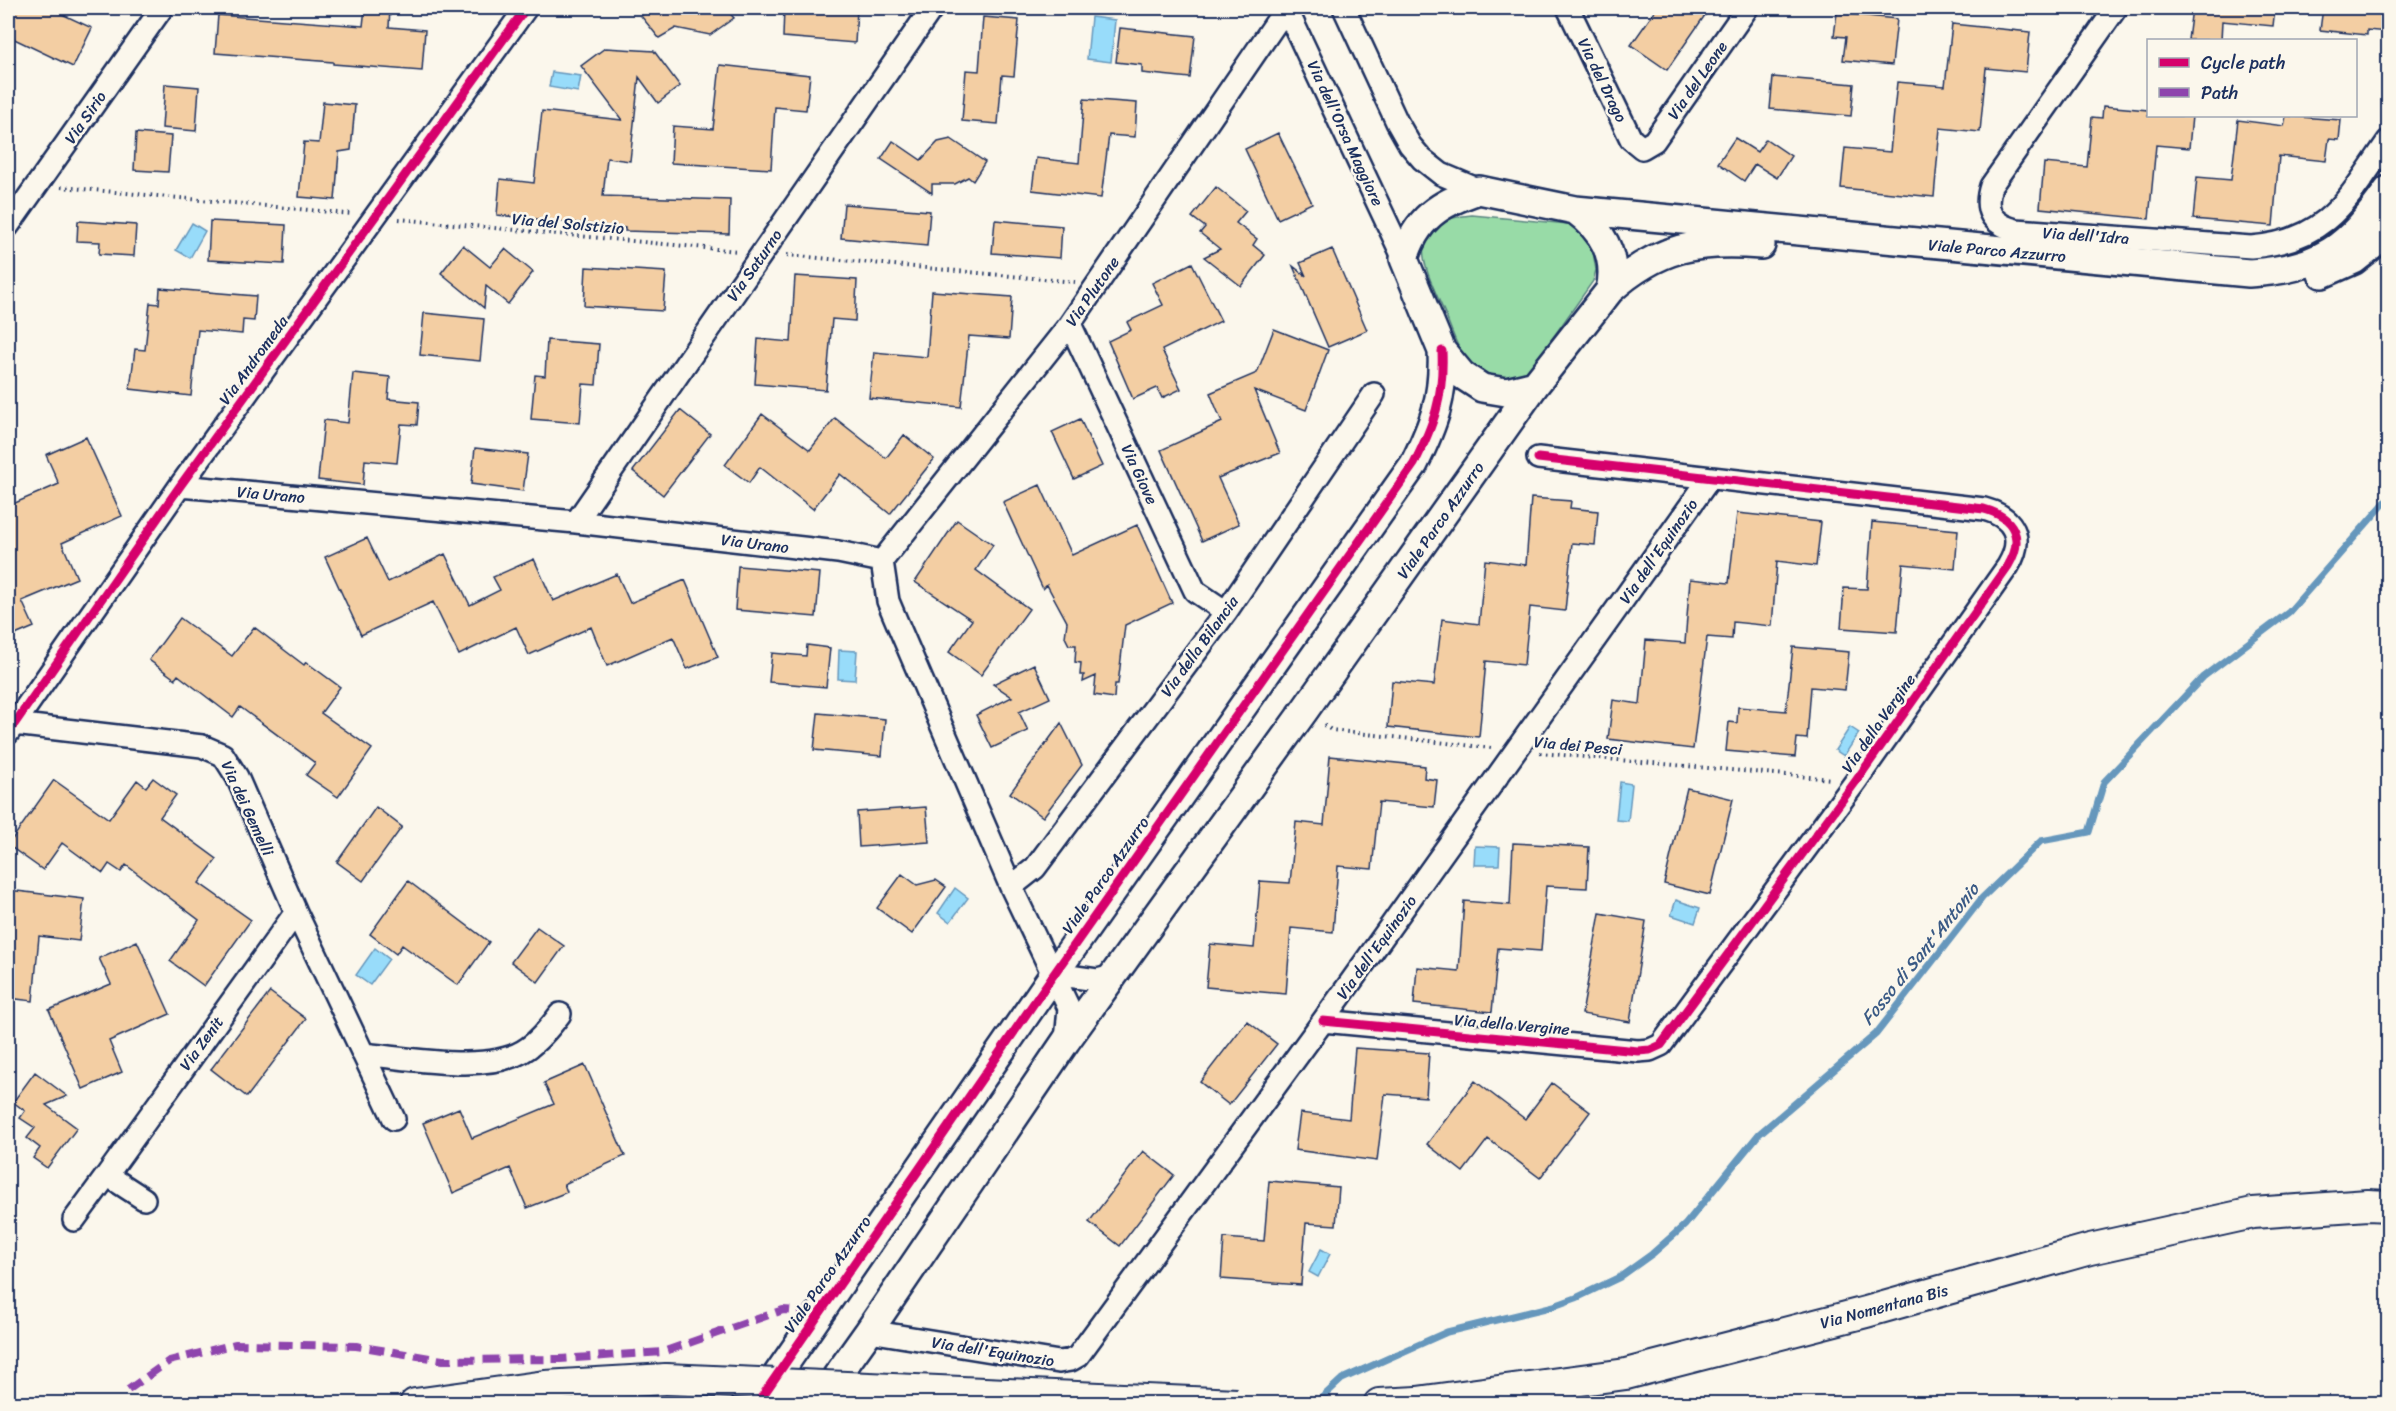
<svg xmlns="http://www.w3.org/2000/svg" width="2396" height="1411" font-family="Sriracha,sans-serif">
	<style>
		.green { fill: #98dba7; stroke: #5a8582; stroke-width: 1.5 }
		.water { fill: #98dcfa; stroke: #6697bc; stroke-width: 1.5 }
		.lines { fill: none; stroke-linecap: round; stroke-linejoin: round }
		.stream { stroke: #6697bc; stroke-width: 7 }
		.building { fill: #f3cea3; stroke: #1b2f5e; stroke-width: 1.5 }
		.minor-casing { stroke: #1b2f5e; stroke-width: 26 }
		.tertiary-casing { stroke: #1b2f5e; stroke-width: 32 }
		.secondary-casing { stroke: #1b2f5e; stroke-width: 34 }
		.path { stroke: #1b2f5e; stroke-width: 4; stroke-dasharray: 1.5 4.5; stroke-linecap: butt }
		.minor { stroke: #fbf7ec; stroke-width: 21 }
		.tertiary { stroke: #fbf7ec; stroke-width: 27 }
		.secondary { stroke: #fbf7ec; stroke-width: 30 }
		.secondary-bridge-casing { stroke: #1b2f5e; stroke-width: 34; stroke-linecap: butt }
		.secondary-bridge { stroke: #fbf7ec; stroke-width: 30 }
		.quiet { stroke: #8e44ad; stroke-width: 8; stroke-dasharray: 15 8; stroke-linecap: butt }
		.cycleway-casing { stroke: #fbf7ec; stroke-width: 13 }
		.cycleway { stroke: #d6006c; stroke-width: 9 }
		.labels { text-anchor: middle; stroke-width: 5; stroke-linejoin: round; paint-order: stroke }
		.street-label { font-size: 16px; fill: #1b2f5e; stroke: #fbf7ec }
		.water-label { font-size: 18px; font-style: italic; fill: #3a5a85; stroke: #fbf7ec }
	</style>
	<rect width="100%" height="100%" fill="#fbf7ec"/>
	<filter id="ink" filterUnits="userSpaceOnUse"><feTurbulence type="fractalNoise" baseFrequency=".0167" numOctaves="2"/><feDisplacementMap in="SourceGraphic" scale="12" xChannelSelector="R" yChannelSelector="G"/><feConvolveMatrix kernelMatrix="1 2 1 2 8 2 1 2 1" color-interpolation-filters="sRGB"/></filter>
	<g filter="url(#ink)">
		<path class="green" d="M1472 215 1569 224 1580 232 1593 252 1596 270 1593 281 1532 367C1520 378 1510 380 1495 377 1491 377 1484 377 1481 375 1463 366 1453 334 1446 316 1427 272 1396 221 1472 215Z"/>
		<path class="water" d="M1091 17 1115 20 1111 62 1087 59Z
			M552 72 581 76 578 92 549 87Z
			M192 223 205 231 190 258 176 250Z
			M839 650 857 651 855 680 838 679Z
			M1850 727 1859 733 1844 756 1835 750Z
			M1620 782 1632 784 1628 821 1616 820Z
			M1475 846 1500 847 1499 865H1474Z
			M955 888 968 898 950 922 938 913Z
			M1676 900 1700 908 1695 923 1671 915Z
			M375 948 389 959 370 985 356 975Z
			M1321 1249 1330 1254 1318 1277 1309 1272Z"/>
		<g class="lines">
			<path class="stream" d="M1315 1404 1342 1379 1447 1332 1554 1306 1576 1298 1620 1277 1652 1254 1685 1225 1759 1134 1876 1034 1982 898 2041 841 2089 832 2104 782 2203 677 2289 612 2388 499"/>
		</g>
		<path class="building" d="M14 8H49L92 28 73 67 8 36V22Z
			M365 8H390L389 27 425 30 422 71 333 64V62L215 53 218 15 363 26Z
			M652 8H725L734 18 710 35 676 28 659 38 641 16Z
			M784 8 857 9 855 43 783 37Z
			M1657 8H1710L1667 70 1631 45Z
			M2192 8H2275L2273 26 2222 21 2221 40H2188Z
			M2323 8H2388V32L2367 30V35L2320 30Z
			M1837 13 1897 19 1892 65 1843 60 1846 37 1834 36Z
			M983 17 1019 20 1014 76 1002 75 998 124 962 121 966 70 979 71Z
			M1952 24 2030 32 2026 72 1986 68 1980 132 1940 128 1934 197 1841 188 1845 148 1890 152 1897 82 1945 86Z
			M1120 28 1195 36 1190 78 1142 73V65L1116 62Z
			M605 48 654 51 680 86 658 103 639 77 630 161 607 158 603 196 730 200 729 234 625 231V228L497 215 500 179 534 183 542 111 622 120 581 66Z
			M720 65 810 75 806 110 775 107 771 169 671 163 673 126 713 129Z
			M1773 77 1854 84 1851 116 1770 109Z
			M165 84 199 87 196 131 162 128Z
			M1084 99 1137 103 1135 137 1109 135 1101 198 1032 190 1036 158 1079 163Z
			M323 102 355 105 351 150 339 152 335 200 299 197 304 142 319 143Z
			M2103 106 2148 110V116H2192L2189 148 2156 145 2149 219 2040 208 2044 163 2087 167 2092 117 2102 118Z
			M2286 116 2341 120 2339 140 2329 139 2326 161 2279 156 2273 226 2193 219 2197 177 2231 180 2238 120 2284 126Z
			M136 133 171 136 168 172 134 170Z
			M1278 133 1312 203 1278 219 1245 149Z
			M1735 138 1757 152 1766 139 1791 156 1777 178 1755 164 1744 181 1718 163Z
			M951 139 985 162 973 181 968 177 955 184H932V193L881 159 893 141 921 160 938 142Z
			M1216 187 1246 211 1236 223 1257 239 1253 245 1265 255 1241 286 1204 257 1220 249 1200 233 1205 227 1192 217Z
			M844 204 930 211 927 246 841 238Z
			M995 220 1062 226 1060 258 992 253Z
			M78 221 136 225 134 256 99 254 100 242 77 241Z
			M210 221 286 225 284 264 208 260Z
			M463 245 490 267 505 249 533 272 508 304 486 286 484 308 441 273Z
			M1332 249 1367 330 1328 347 1293 266 1306 276 1300 263Z
			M1192 263 1221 321 1162 350 1181 389 1162 398 1157 388 1133 399 1108 341 1131 330 1127 322 1163 305 1152 283Z
			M586 267 666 272 663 311 584 306Z
			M795 276 857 280 855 321 832 319 826 390 755 384 758 339 791 342Z
			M160 288 256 296 254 321 243 320 242 334 198 330 191 396 130 389 135 349 145 350 150 303 159 304Z
			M932 291 1012 297 1009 339 969 336 961 407 869 398 874 352 927 357Z
			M424 313 484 319 480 361 420 355Z
			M1274 329 1328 350 1306 410 1254 390 1280 453 1218 478 1239 524 1202 541 1161 450 1222 422 1210 393 1257 373Z
			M547 340 599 344 596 385 583 384 580 423 531 419 535 375 545 376Z
			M353 373 390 377 388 399 419 402 417 425 401 424 397 463 365 460 363 485 318 480 324 420 348 423Z
			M680 410 710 434 663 495 633 471Z
			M762 414 810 450 835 418 886 458 904 435 934 459 890 514 840 474 813 509 760 467 749 483 725 465Z
			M1080 419 1102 466 1074 479 1052 432Z
			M86 437 122 516 62 543 77 578 22 601 34 627 8 638V506L59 484 46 455Z
			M475 448 528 454 523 491 471 484Z
			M1040 485 1072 555 1137 525 1172 603 1125 625 1118 684H1115L1114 698 1094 695 1096 676 1083 682 1084 675H1080L1081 663 1075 662 1076 645H1069L1065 637 1067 622 1047 585 1043 589 1003 502Z
			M1531 498 1571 501 1570 508 1598 511 1595 545 1572 543 1565 611 1530 607 1524 665 1486 661 1479 737 1388 727 1392 681 1434 685 1442 619 1479 624 1485 560 1526 565Z
			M1737 513 1821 522 1816 566 1777 561 1772 626 1733 622 1732 639 1707 637 1693 749 1608 739 1613 700 1640 704 1646 640 1685 643 1690 579 1729 583Z
			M957 520 993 545 976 570 1029 609 981 675 949 652 972 620 915 582Z
			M1872 522 1958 530 1955 569 1903 564 1897 632 1841 628 1844 588 1867 589Z
			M367 538 388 582 445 554 470 605 500 590 493 577 534 559 553 601 617 574 630 603 685 580 718 657 687 669 673 637 607 666 591 627 529 655 516 627 459 655 433 602 361 635 325 557Z
			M738 566 820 573 816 617 735 610Z
			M180 618 232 656 254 627 304 665 306 662 340 687 321 713 372 749 338 797 306 775 315 763 240 707 233 717 178 675 175 679 149 660Z
			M807 645 830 648 826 687 769 682 772 653 806 656Z
			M1793 647 1849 652 1845 690 1811 687 1807 739 1797 738 1795 757 1726 751 1729 722 1737 723 1738 707 1786 711Z
			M1034 664 1050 698 1019 712 1028 731 992 748 976 715 1012 697 993 684Z
			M818 713 885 719 882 756 814 750Z
			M1061 723 1082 765 1043 817 1010 793Z
			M1330 756 1425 766 1424 778 1437 780 1434 807 1379 802 1372 869 1338 866 1333 932 1291 928 1286 994 1206 987 1210 944 1254 948 1260 881 1290 883 1296 822 1324 825Z
			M153 778 176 795 160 817 217 859 199 883 251 920 204 986 170 961 199 920 126 865 121 872 109 864 103 873 62 843 43 870 8 845 54 780 109 819 137 780 146 787Z
			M1687 788 1733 799 1710 895 1664 884Z
			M376 807 402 827 363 881 337 862Z
			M926 807 929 842 859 847 857 812Z
			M1513 843 1589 847 1587 888 1546 886 1541 951 1498 948 1492 1012 1414 1004 1417 967 1459 971 1464 901 1510 905Z
			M902 874 917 885 936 880 946 887 912 934 877 908Z
			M408 881 489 942 458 985 402 945 396 954 370 934Z
			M8 890 84 899 79 941 39 936 33 1001 8 998Z
			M1600 913 1646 921 1630 1022 1582 1014Z
			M537 927 564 946 538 982 511 962Z
			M137 941 170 1014 109 1041 122 1072 83 1089 49 1010 111 984 99 958Z
			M270 992 306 1019 247 1097 211 1069Z
			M1247 1021 1277 1044 1229 1105 1200 1082Z
			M1355 1048 1429 1053 1426 1097 1385 1094 1377 1161 1295 1150 1300 1113 1349 1119Z
			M585 1065 625 1156 564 1184 567 1192 527 1208 510 1168 453 1193 423 1123 459 1108 472 1138 554 1104 544 1083Z
			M35 1072 67 1096 46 1105 77 1128 47 1168 33 1158 40 1148 27 1138 35 1128 20 1118 25 1111 13 1102Z
			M1475 1081 1525 1119 1552 1083 1590 1112 1540 1178 1488 1139 1463 1172 1427 1144Z
			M1143 1151 1174 1175 1120 1246 1089 1222Z
			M1269 1181 1339 1187 1336 1225 1306 1223 1301 1285 1221 1279 1224 1238 1264 1241Z"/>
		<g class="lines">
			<g class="minor-casing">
				<path id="minor" d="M1286 8 1404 259
					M1344 8 1397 122 1410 145 1422 159 1441 174 1479 190
					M1568 8 1631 139 1642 148 1654 141 1747 8
					M2116 8 1991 186C1983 211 1992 224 2016 230L2251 247C2329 241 2348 198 2388 141
					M8 226 162 8
					M1070 324 1195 591 1226 612
					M180 486 576 522 838 552 882 561
					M576 522 932 8
					M882 561 1070 324 1286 8
					M882 561 888 601 896 620 1011 887 1069 1008 1066 1041
					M14 724 202 746 223 755 237 777 296 912 394 1119
					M8 733 180 486 526 8
					M1011 887 1035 868 1226 612 1374 394
					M1054 974 1097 980 1113 976
					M1323 1021 1638 1051 1650 1050 1661 1045 1856 781 2008 566C2025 538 2014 517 1984 509L1538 458
					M363 1054C408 1058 492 1075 528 1048 541 1039 551 1026 560 1014
					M144 1199 107 1175 296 912
					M74 1220 107 1175
					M869 1331 1059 1362 1071 1360 1078 1356 1323 1021 1710 478"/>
			</g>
			<g class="tertiary-casing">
				<path id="tertiary" d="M1479 190 1575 210C1602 230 1618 255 1610 290L1535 385 1506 392 1482 388 1462 375 1442 351 1404 259C1416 218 1440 203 1479 190Z
					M1575 210 2249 273C2322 269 2348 247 2388 190
					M2322 274 2354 260 2388 233
					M1610 290C1659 246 1698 240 1761 245
					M757 1404 1054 974 1414 464C1434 424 1444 397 1442 351
					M817 1404 869 1331 1066 1041 1304 711 1535 385"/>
			</g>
			<g class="secondary-casing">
				<path id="secondary" d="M415 1404 545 1386 666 1379
					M1379 1404 1417 1402 1626 1374 1866 1312 2090 1249 2253 1213 2368 1205 2388 1206"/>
			</g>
			<path class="path" d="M61 187 352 214
				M399 219 738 251
				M787 255 1075 282
				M1324 725 1331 730 1491 748
				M1540 753 1832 779"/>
			<use href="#minor" class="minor"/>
			<use href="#tertiary" class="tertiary"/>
			<use href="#secondary" class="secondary"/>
			<g class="secondary-bridge-casing">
				<path id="secondary-bridge" d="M666 1379 1237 1404"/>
			</g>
			<use href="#secondary-bridge" class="secondary-bridge"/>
			<path class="quiet" d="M128 1390 169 1361 235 1344 356 1346 443 1360 560 1359 663 1352 783 1310 818 1313"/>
			<g class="cycleway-casing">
				<path id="cycleway" d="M8 733 180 486 526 8
					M1323 1021 1638 1051 1650 1050 1661 1045 1856 781 2008 566C2025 538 2014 517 1984 509L1538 458
					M757 1404 1054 974 1414 464C1434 424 1444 397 1442 351"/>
			</g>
			<use href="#cycleway" class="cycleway"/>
		</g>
	</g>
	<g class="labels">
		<g class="street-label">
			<text transform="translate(1603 80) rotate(64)" y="6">Via del Drago</text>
			<text transform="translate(1697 80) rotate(-55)" y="6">Via del Leone</text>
			<text transform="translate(85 117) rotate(-55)" y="6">Via Sirio</text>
			<text transform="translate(1346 133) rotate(65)" y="6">Via dell'Orsa Maggiore</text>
			<text transform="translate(568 223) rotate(5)" y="6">Via del Solstizio</text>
			<text transform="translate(2086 235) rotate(4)" y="6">Via dell'Idra</text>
			<text transform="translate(1997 250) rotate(5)" y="6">Viale Parco Azzurro</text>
			<text transform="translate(754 265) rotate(-55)" y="6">Via Saturno</text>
			<text transform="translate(1092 291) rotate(-55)" y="6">Via Plutone</text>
			<text transform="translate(253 360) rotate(-54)" y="6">Via Andromeda</text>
			<text transform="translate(1140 474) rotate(65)" y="6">Via Giove</text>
			<text transform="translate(271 494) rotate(5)" y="6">Via Urano</text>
			<text transform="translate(1440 520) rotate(-55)" y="6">Viale Parco Azzurro</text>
			<text transform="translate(755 543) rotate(7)" y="6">Via Urano</text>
			<text transform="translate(1658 551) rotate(-55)" y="6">Via dell'Equinozio</text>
			<text transform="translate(1199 646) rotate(-54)" y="6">Via della Bilancia</text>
			<text transform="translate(1878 723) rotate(-55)" y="6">Via della Vergine</text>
			<text transform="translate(1578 745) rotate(5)" y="6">Via dei Pesci</text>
			<text transform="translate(248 808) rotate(65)" y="6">Via dei Gemelli</text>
			<text transform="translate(1105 875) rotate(-55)" y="6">Viale Parco Azzurro</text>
			<text transform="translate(1376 947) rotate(-54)" y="6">Via dell'Equinozio</text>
			<text transform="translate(1512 1024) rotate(5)" y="6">Via della Vergine</text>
			<text transform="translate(201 1043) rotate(-54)" y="6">Via Zenit</text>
			<text transform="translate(827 1274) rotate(-55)" y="6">Viale Parco Azzurro</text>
			<text transform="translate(1884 1306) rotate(-15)" y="6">Via Nomentana Bis</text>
			<text transform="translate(993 1351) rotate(9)" y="6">Via dell'Equinozio</text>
		</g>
		<g class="water-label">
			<text transform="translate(1920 954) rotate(-51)" y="6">Fosso di Sant'Antonio</text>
		</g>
	</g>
	<rect width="2396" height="1411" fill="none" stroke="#fbf7ec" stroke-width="30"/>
	<rect x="15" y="15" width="2366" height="1381" fill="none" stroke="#1b2f5e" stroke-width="2" filter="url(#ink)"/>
	<rect x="2147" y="39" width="210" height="78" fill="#fbf7ec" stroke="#a1a7b3" stroke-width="1.5"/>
	<rect x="2159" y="58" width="30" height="9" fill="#d6006c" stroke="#a1a7b3" stroke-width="1.5"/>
	<text x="2201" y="69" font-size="18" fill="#1b2f5e">Cycle path</text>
	<rect x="2159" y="88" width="30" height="9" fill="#8e44ad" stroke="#a1a7b3" stroke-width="1.5"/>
	<text x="2201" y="99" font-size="18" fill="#1b2f5e">Path</text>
</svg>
